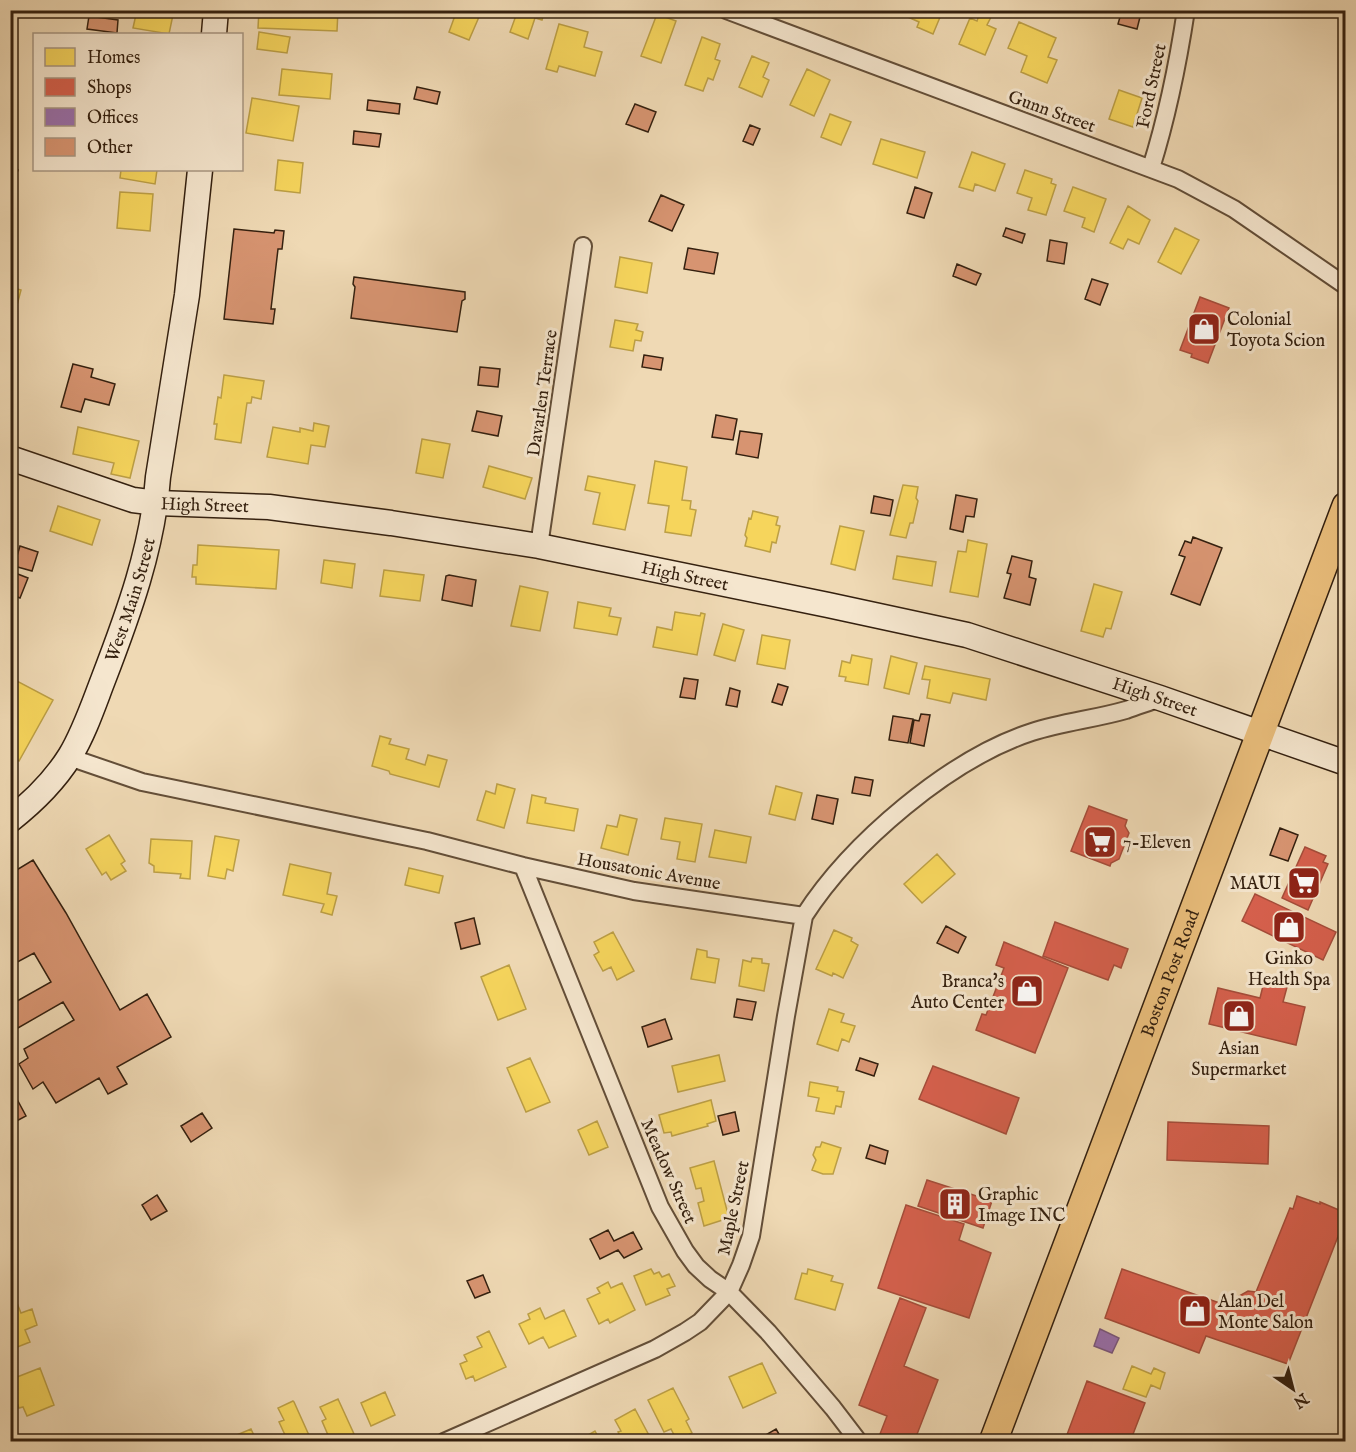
<svg xmlns="http://www.w3.org/2000/svg" width="1356" height="1452" font-family="'IM FELL English',serif">
	<style>
		.homes { fill: #f6d55c; stroke: #bc9f45; stroke-width: 1.5 }
		.shops { fill: #d6604d; stroke: #a54d3a; stroke-width: 1.5 }
		.offices { fill: #9970ab; stroke: #7b587c; stroke-width: 1.5 }
		.building { fill: #d79471; stroke: #34200f; stroke-width: 1.5 }
		.lines { fill: none; stroke-linecap: round; stroke-linejoin: round }
		.minor-casing { stroke: #634e38; stroke-width: 20 }
		.secondary-casing { stroke: #34200f; stroke-width: 27 }
		.primary-casing { stroke: #34200f; stroke-width: 30 }
		.minor { stroke: #f5e6ce; stroke-width: 16 }
		.secondary { stroke: #f5e6ce; stroke-width: 24 }
		.primary { stroke: #e8bc7a; stroke-width: 27 }
		.labels { text-anchor: middle; stroke-width: 6; stroke-linejoin: round; paint-order: stroke }
		.street-label { font-size: 18px; fill: #34200f; stroke: #f5e6ce }
		.poi-label { font-size: 18px; fill: #34200f; stroke: #f5e6ce; text-anchor: start }
	</style>
	<rect width="100%" height="100%" fill="#efd9b4"/>
	<filter id="stains"><feTurbulence type="fractalNoise" baseFrequency=".00333" numOctaves="4"/><feColorMatrix values="0 0 0 0 .2 0 0 0 0 .09 0 0 0 0 .02 0 0 0 .5 -.17"/></filter>
	<radialGradient id="worn" r=".72"><stop offset=".6" stop-color="#630" stop-opacity="0"/><stop offset="1" stop-color="#630" stop-opacity=".3"/></radialGradient>
	<path class="homes" d="M137 10H174L169 34 133 28Z
		M259 10H338L337 31 258 28Z
		M457 10H482L469 40 449 32Z
		M518 10H545L542 20 535 18 528 39 510 32Z
		M911 10H943L933 34 917 27 919 22 908 17Z
		M980 12 991 17 987 25 996 29 985 55 959 44 970 18 977 21Z
		M657 14 676 21 661 63 641 56Z
		M1019 22 1056 38 1048 57 1057 60 1047 83 1021 72 1027 56 1008 48Z
		M559 24 588 32 584 47 602 52 595 76 559 66 557 72 546 69Z
		M259 32 290 37 287 53 257 49Z
		M702 37 720 44 715 59 720 61 713 80 708 78 703 91 685 85Z
		M752 56 769 63 763 77 769 80 762 97 739 87Z
		M282 69 332 74 330 99 279 95Z
		M807 69 830 80 814 116 790 105Z
		M1119 90 1142 98 1133 127 1109 119Z
		M252 98 299 106 293 141 246 133Z
		M830 114 851 122 841 145 821 137Z
		M881 139 925 152 917 178 873 164Z
		M972 152 1005 164 995 191 975 184 973 191 959 187Z
		M278 160 303 163 300 193 275 190Z
		M121 170H157L155 184 120 178Z
		M1025 170 1052 179 1051 183 1056 185 1046 215 1028 210 1032 198 1017 193Z
		M1073 187 1106 199 1094 232 1082 227 1085 218 1064 211Z
		M120 192 153 194 150 231 117 228Z
		M1128 206 1150 220 1139 244 1128 239 1123 249 1110 243Z
		M1175 228 1199 240 1181 274 1158 262Z
		M620 257 652 263 647 293 615 287Z
		M10 287 21 290 10 332Z
		M615 320 638 324 636 330 643 332 641 341 635 340 633 351 610 347Z
		M224 375 264 381 261 399 252 397 251 403H247L241 443 215 439 217 424H214L218 397 221 398Z
		M314 423 329 426 325 447 311 445 308 464 267 457 273 427 300 432V428L313 431Z
		M78 427 139 441 130 478 111 474 114 463 73 454Z
		M422 439 450 444 443 478 416 473Z
		M655 461 687 467 682 500 691 501 690 509 696 510 691 536 665 532 669 506 648 503Z
		M489 466 532 478 525 499 483 487Z
		M588 476 635 485 625 530 593 524 600 493 585 490Z
		M903 485 918 487 916 498 918 501 913 523H910L906 538 890 535Z
		M58 506 100 520 92 545 50 531Z
		M753 511 778 517 776 525 780 526 776 543 772 542 770 552 745 546 747 538 745 535 749 518 751 519Z
		M840 526 864 531 855 570 831 564Z
		M968 540 987 544 978 597 950 592 958 551 966 552Z
		M198 545 279 550 276 589 196 584V577H192L193 565H197Z
		M897 556 936 562 932 586 893 579Z
		M324 560 355 564 352 588 321 583Z
		M384 570 424 575 420 601 380 596Z
		M1094 584 1122 592 1111 629 1106 628 1103 637 1081 631Z
		M520 586 548 592 540 631 511 626Z
		M578 602 611 608 609 616 621 618 617 635 574 628Z
		M675 612 700 616 701 613 705 614 697 655 653 647 657 627 672 630Z
		M723 624 744 630 735 661 714 655Z
		M762 635 790 640 785 669 757 664Z
		M852 655 872 659 868 685 845 681 846 677 839 676 842 661 850 663Z
		M891 656 917 663 909 694 884 688Z
		M925 666 990 679 986 700 953 693 950 703 927 698 930 680 922 679Z
		M10 681 16 684 17 681 53 700 19 761 10 756Z
		M380 736 391 739 389 744 409 749 406 759 425 765 428 755 447 760 439 787 390 774 389 771 372 766Z
		M497 784 515 789 504 828 477 820 486 791 495 794Z
		M776 786 802 793 795 820 769 814Z
		M532 795 546 798 545 803 578 809 574 831 527 823Z
		M620 815 637 819 628 855 601 848 607 825 617 827Z
		M665 818 702 824 695 862 677 859 680 842 661 839Z
		M715 830 751 837 746 863 709 857Z
		M109 835 125 861 121 864 126 871 111 880 106 872 102 875 86 849Z
		M215 836 239 840 233 871 227 869 225 879 208 876Z
		M151 839 192 841 190 879 180 878 181 874 154 872V866L149 863Z
		M937 854 955 874 922 903 904 884Z
		M290 864 331 873 327 894 337 896 332 915 321 912 324 904 283 895Z
		M409 868 443 876 439 893 405 885Z
		M834 930 852 938 851 941 858 945 843 978 833 973 832 976 816 969Z
		M613 932 634 971 617 980 611 967 603 971 594 955 599 952 594 942Z
		M697 949 707 951V957L719 959 715 983 691 979Z
		M752 958 762 959V963L769 964 764 991 739 986 743 960 751 962Z
		M509 965 526 1009 498 1020 481 977Z
		M829 1009 844 1014 841 1022 855 1026 849 1042 842 1039 838 1051 817 1044Z
		M719 1055 725 1081 678 1092 672 1066Z
		M530 1058 550 1102 526 1112 507 1068Z
		M810 1082 838 1087 837 1091 844 1092 841 1107 836 1106 834 1114 816 1111 819 1098 808 1096Z
		M711 1100 716 1121 707 1124 708 1126 672 1136 671 1132 664 1133 659 1115Z
		M597 1121 608 1147 589 1155 578 1130Z
		M822 1142 841 1148 833 1174H823L812 1170 816 1160 813 1155 816 1147H820Z
		M714 1161 729 1218 704 1226 698 1203 704 1201 701 1188 696 1189 690 1168Z
		M651 1269 654 1274 659 1272 662 1277 669 1274 675 1286 667 1289 670 1295 646 1305 634 1276Z
		M808 1269 833 1276 831 1281 843 1284 835 1310 795 1299 802 1273 807 1274Z
		M608 1282 611 1288 622 1283 635 1310 610 1323 608 1319 599 1324 587 1299 600 1293 597 1288Z
		M17 1303 21 1313 32 1309 37 1325 25 1330 30 1342 10 1350V1306Z
		M540 1308 545 1319 564 1310 576 1336 549 1348 543 1337 529 1344 519 1324 530 1319 528 1314Z
		M489 1331 506 1367 475 1381 473 1376 466 1379 460 1364 467 1361 464 1355 482 1347 477 1337Z
		M762 1363 776 1393 743 1408 729 1377Z
		M1132 1366 1151 1374 1154 1368 1165 1373 1160 1389 1151 1385 1146 1397 1123 1389Z
		M40 1368 54 1405 27 1416 23 1407 19 1408 12 1389 15 1386 12 1379Z
		M673 1388 689 1419 686 1421 692 1433 677 1441 671 1429 664 1432 648 1400Z
		M385 1392 395 1415 371 1426 361 1403Z
		M338 1399 354 1434 337 1442H331L322 1421 326 1419 320 1407Z
		M293 1401 294 1402 312 1442H280L279 1438 285 1435 279 1422 284 1420 278 1408Z
		M635 1409 652 1441V1442H627L625 1438 622 1440 618 1432 621 1431 615 1420Z
		M251 1429 257 1442H233L232 1437Z
		M595 1431 601 1442H576Z"/>
	<path class="shops" d="M1200 297 1229 308 1208 363 1191 357 1192 354 1180 350Z
		M1089 806 1127 820 1125 826 1129 833 1119 859 1111 863 1110 866 1071 851Z
		M1305 847 1326 856 1323 862 1328 864 1308 910 1282 898Z
		M1255 894 1336 932 1323 960 1242 921Z
		M1055 922 1128 949 1121 968 1114 965 1108 980 1043 956Z
		M1004 942 1068 968 1035 1053 976 1030 982 1014 986 1015 1004 968 996 965Z
		M1264 982 1287 987 1283 1002 1305 1007 1296 1045 1209 1024 1218 988 1260 998Z
		M933 1066 1019 1098 1006 1134 919 1099Z
		M1168 1122 1269 1126 1268 1164 1167 1160Z
		M927 1180 992 1201 983 1228 918 1206Z
		M1297 1196 1320 1204V1202L1346 1213V1216L1288 1364 1206 1336 1199 1353 1105 1318 1122 1269 1234 1308V1301L1239 1296 1248 1291 1256 1292 1290 1208 1293 1209Z
		M906 1205 964 1224 959 1240 991 1253 969 1318 878 1288Z
		M900 1298 926 1308 904 1366 938 1380 914 1442H901L880 1434 887 1416 859 1405Z
		M1087 1381 1145 1403 1130 1442H1070L1065 1440Z"/>
	<path class="offices" d="M1100 1329 1119 1338 1112 1353 1094 1346Z"/>
	<path class="building" d="M1122 10 1141 13 1137 29 1118 24Z
		M89 16 118 20 117 33 87 29Z
		M417 87 440 92 437 104 414 99Z
		M368 100 400 104 399 114 367 110Z
		M635 104 656 112 648 132 626 124Z
		M750 125 760 129 753 145 743 141Z
		M354 131 381 134 379 147 353 144Z
		M10 167 18 170 10 193Z
		M915 187 932 193 924 218 907 213Z
		M661 195 684 205 672 231 649 221Z
		M1006 228 1025 234 1022 243 1003 236Z
		M234 229 274 233 275 230 284 231 282 249H278L271 309H275L273 324 224 319Z
		M1050 240 1067 243 1064 264 1047 261Z
		M688 248 718 253 714 274 684 269Z
		M957 264 981 274 976 285 953 276Z
		M354 277 465 292V299L462 301 457 332 351 318 355 287 353 284Z
		M1092 279 1108 284 1100 305 1085 299Z
		M644 355 663 358 661 370 642 367Z
		M73 364 93 369 91 377 115 384 109 405 85 399 81 412 61 407Z
		M480 367 500 369 498 387 478 385Z
		M477 411 502 416 498 436 472 431Z
		M716 415 737 419 733 440 712 437Z
		M740 431 762 434 758 458 736 454Z
		M956 495 977 499 974 517 966 516 963 532 950 529Z
		M874 496 893 500 890 516 871 513Z
		M1193 537 1222 548 1200 605 1171 594 1185 557 1179 555 1185 541 1191 543Z
		M20 546 38 552 32 571 14 566Z
		M1012 556 1032 561 1029 577 1036 579 1030 605 1004 598 1011 574 1007 573Z
		M10 571 28 578 20 598 10 594Z
		M449 575 476 580 472 606 442 600 446 576Z
		M684 678 698 680 695 699 680 697Z
		M778 684 788 687 782 705 772 702Z
		M730 688 740 691 737 707 726 705Z
		M921 714 930 715 924 746 910 743 914 720 919 721Z
		M893 716 913 719 908 743 889 740Z
		M855 777 873 780 870 796 852 793Z
		M817 795 838 799 833 824 812 819Z
		M1280 828 1298 835 1288 861 1270 855Z
		M33 860 66 913 120 1010 147 994 171 1037 117 1067 127 1084 108 1094 99 1078 56 1103 43 1082 33 1089 19 1064 28 1058 24 1049 74 1020 63 1002 18 1028 10 1015V1005L51 982 34 953 10 966V874Z
		M474 918 480 944 461 949 455 923Z
		M946 926 966 937 958 953 937 943Z
		M737 999 756 1002 752 1020 734 1017Z
		M665 1019 672 1039 648 1047 642 1027Z
		M860 1058 878 1064 874 1076 856 1070Z
		M11 1088 26 1116 11 1124H10Z
		M735 1112 739 1131 723 1135 718 1116Z
		M202 1113 212 1128 191 1142 181 1126Z
		M870 1145 888 1151 885 1164 866 1158Z
		M157 1195 167 1211 151 1220 142 1205Z
		M608 1230 614 1241 633 1232 642 1249 624 1258 618 1250 600 1259 590 1239Z
		M483 1275 490 1292 475 1298 467 1281Z
		M776 1429 783 1441 761 1442 759 1439Z"/>
	<g class="lines">
		<g class="minor-casing">
			<path id="minor" d="M726 10 1178 179 1234 209 1346 286
				M1151 168C1167 117 1178 63 1186 10
				M539 546 583 246
				M69 757 142 782 427 841 523 866 634 891 804 916C851 843 949 759 1032 732 1063 722 1095 719 1126 710 1137 706 1149 702 1160 698
				M523 866 660 1207 685 1251 696 1266 710 1279 729 1292 768 1332 833 1408 859 1442
				M444 1442 655 1349 685 1332 700 1322 729 1292 741 1265 751 1236 786 1016 804 916"/>
		</g>
		<g class="secondary-casing">
			<g id="secondary">
				<path d="M214 34 216 10"/>
				<path id="s1" d="M10 458 133 500 157 503 269 507 391 523 539 546 828 605 967 635 1160 698 1346 763"/>
				<path id="s2" d="M10 820C33 802 55 780 70 756 84 733 93 706 103 680 128 615 153 547 158 477L187 295 200 170"/>
			</g>
		</g>
		<g class="primary-casing">
			<g id="primary">
				<path id="s3" d="M993 1442 1346 506"/>
			</g>
		</g>
		<use href="#minor" class="minor"/>
		<use href="#secondary" class="secondary"/>
		<use href="#primary" class="primary"/>
	</g>
	<defs>
		<g id="shop-square" transform="scale(1.725)"><rect x="-9" y="-9" width="18" height="18" rx="4" fill="#8f2418" stroke="#f5e6ce"/><path d="M-5-2.5h2.3a2.7 3.5 0 0 1 5.4 0H5L5.5 6h-11ZM-1.5-2.5h3a1.5 2.3 0 0 0-3 0Z" fill="#fff"/></g>
		<g id="supermarket-square" transform="scale(1.725)"><rect x="-9" y="-9" width="18" height="18" rx="4" fill="#8f2418" stroke="#f5e6ce"/><path d="M-6-5.5h2.5l.6 2H6L4.5 2H-2.5L-4.4-4H-6ZM-1.5 3.2a1.3 1.3 0 1 0 .1 0ZM3 3.2a1.3 1.3 0 1 0 .1 0Z" fill="#fff"/></g>
		<g id="building-square" transform="scale(1.725)"><rect x="-9" y="-9" width="18" height="18" rx="4" fill="#8f2418" stroke="#f5e6ce"/><path d="M-4-6H4V6H1V3H-1V6H-4ZM-2.5-4.3h1.7v1.8h-1.7ZM.8-4.3h1.7v1.8H.8ZM-2.5-1h1.7V.8h-1.7ZM.8-1h1.7V.8H.8Z" fill="#fff"/></g>
	</defs>
	<g fill-rule="evenodd">
		<use href="#shop-square" x="1204" y="329"/>
		<use href="#supermarket-square" x="1100" y="842"/>
		<use href="#supermarket-square" x="1304" y="883"/>
		<use href="#shop-square" x="1289" y="927"/>
		<use href="#shop-square" x="1027" y="991"/>
		<use href="#shop-square" x="1239" y="1016"/>
		<use href="#building-square" x="955" y="1204"/>
		<use href="#shop-square" x="1195" y="1311"/>
	</g>
	<g class="labels">
		<g class="street-label">
			<text transform="translate(1151 86) rotate(-78)" y="6">Ford Street</text>
			<text transform="translate(1052 111) rotate(20)" y="6">Gunn Street</text>
			<text transform="translate(542 393) rotate(-82)" y="6">Davarlen Terrace</text>
			<text dy="6" stroke="none"><textPath href="#s1" startOffset="202">High Street</textPath></text>
			<text dy="6" stroke="none"><textPath href="#s1" startOffset="688">High Street</textPath></text>
			<text dy="6" stroke="none"><textPath href="#s2" startOffset="256">West Main Street</textPath></text>
			<text dy="6" stroke="none"><textPath href="#s1" startOffset="1174">High Street</textPath></text>
			<text transform="translate(649 871) rotate(10)" y="6">Housatonic Avenue</text>
			<text dy="6" stroke="none"><textPath href="#s3" startOffset="501">Boston Post Road</textPath></text>
			<text transform="translate(669 1171) rotate(66)" y="6">Meadow Street</text>
			<text transform="translate(733 1208) rotate(-78)" y="6">Maple Street</text>
		</g>
		<g class="poi-label">
			<text x="1227" y="325">Colonial<tspan x="1227" dy="21">Toyota Scion</tspan></text>
			<text x="1123" y="848">7-Eleven</text>
			<text x="1281" y="889" text-anchor="end">MAUI</text>
			<text x="1289" y="964" text-anchor="middle">Ginko<tspan x="1289" dy="21">Health Spa</tspan></text>
			<text x="1004" y="987" text-anchor="end">Branca's<tspan x="1004" dy="21">Auto Center</tspan></text>
			<text x="1239" y="1054" text-anchor="middle">Asian<tspan x="1239" dy="21">Supermarket</tspan></text>
			<text x="978" y="1200">Graphic<tspan x="978" dy="21">Image INC</tspan></text>
			<text x="1218" y="1307">Alan Del<tspan x="1218" dy="21">Monte Salon</tspan></text>
		</g>
	</g>
	<rect width="1356" height="1452" fill="none" stroke="#efd9b4" stroke-width="36"/>
	<rect x="12" y="12" width="1332" height="1428" fill="none" stroke="#34200f" stroke-width="3"/>
	<rect x="18" y="18" width="1320" height="1416" fill="none" stroke="#34200f" stroke-width="1.5"/>
	<rect x="33" y="33" width="210" height="138" fill="#f5e6ce" stroke="#a89782" stroke-width="1.5"/>
	<rect x="45" y="48" width="30" height="18" fill="#f6d55c" stroke="#a89782" stroke-width="1.5"/>
	<text x="87" y="63" font-size="18" fill="#34200f">Homes</text>
	<rect x="45" y="78" width="30" height="18" fill="#d6604d" stroke="#a89782" stroke-width="1.5"/>
	<text x="87" y="93" font-size="18" fill="#34200f">Shops</text>
	<rect x="45" y="108" width="30" height="18" fill="#9970ab" stroke="#a89782" stroke-width="1.5"/>
	<text x="87" y="123" font-size="18" fill="#34200f">Offices</text>
	<rect x="45" y="138" width="30" height="18" fill="#d79471" stroke="#a89782" stroke-width="1.5"/>
	<text x="87" y="153" font-size="18" fill="#34200f">Other</text>
	<g transform="translate(1293 1389) rotate(145)" stroke="#f5e6ce" stroke-width="4.5" paint-order="stroke">
	<path d="M0-4.5L10 22L0 15L-10 22Z" fill="#34200f"/>
	<text y="-9" font-size="16" font-weight="bold" text-anchor="middle" fill="#34200f">N</text>
	</g>
	<rect width="100%" height="100%" filter="url(#stains)"/>
	<rect width="100%" height="100%" fill="url(#worn)"/>
</svg>
